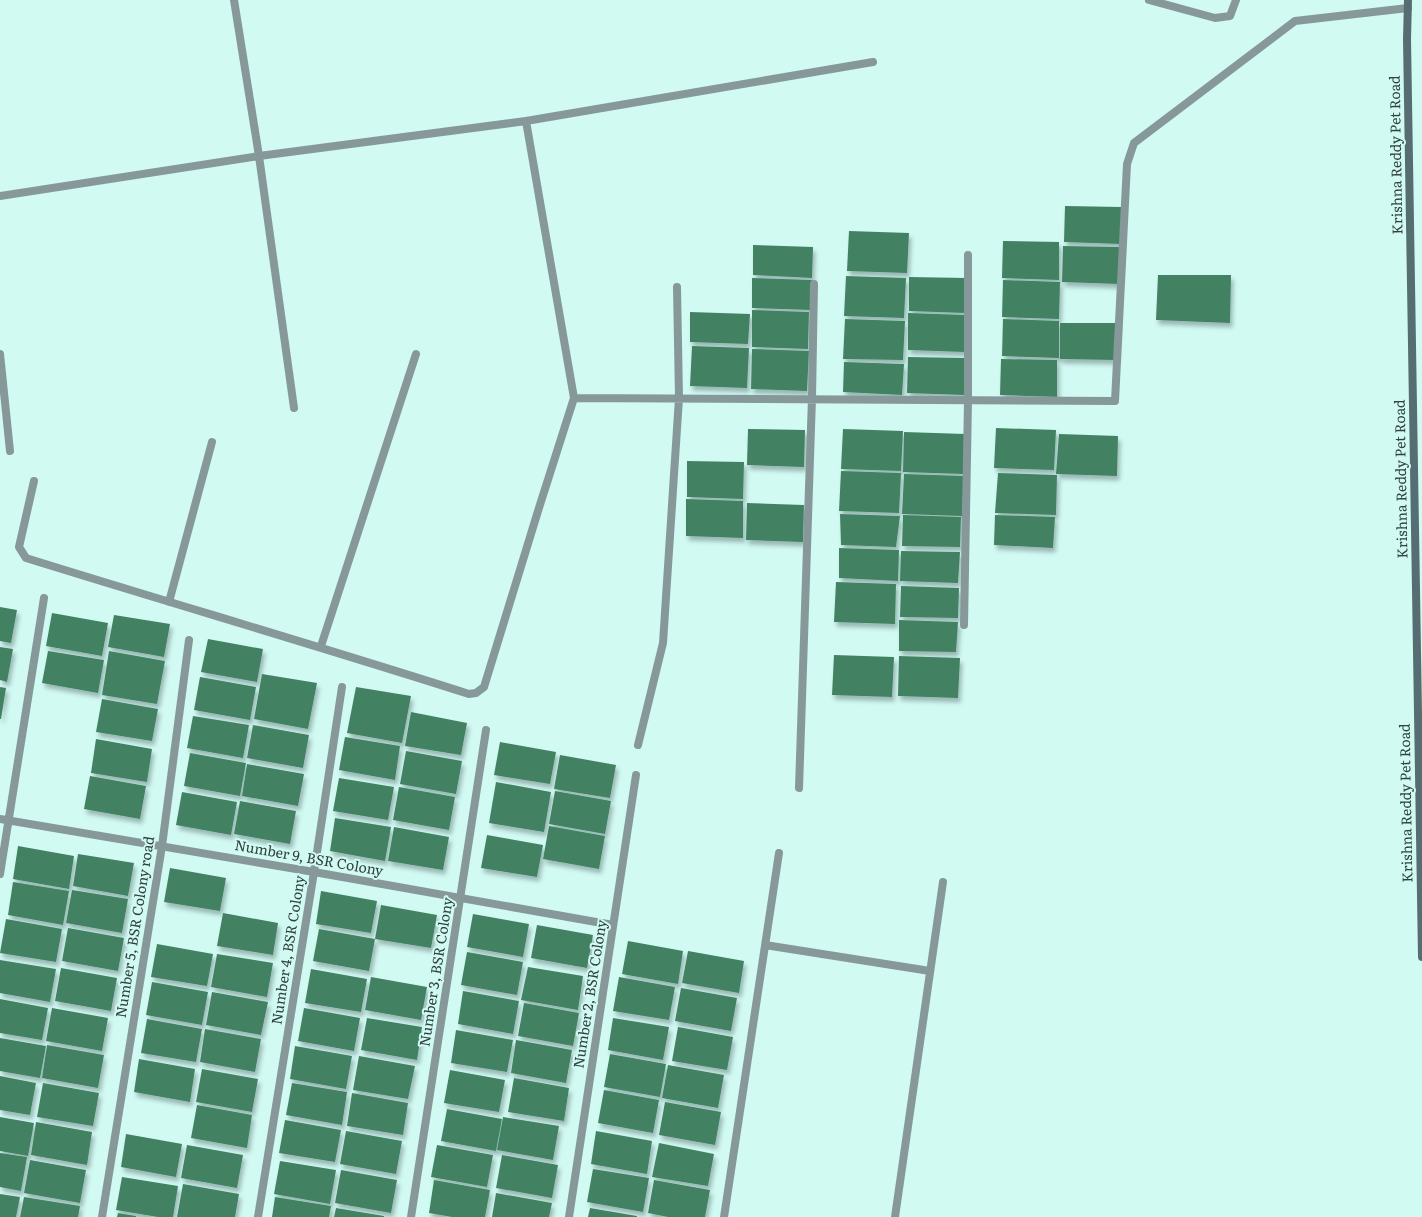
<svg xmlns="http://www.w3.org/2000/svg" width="1422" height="1217" font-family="Literata,serif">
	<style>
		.building { fill: #438264; filter: url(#shadow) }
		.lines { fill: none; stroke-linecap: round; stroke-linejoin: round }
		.street { stroke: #87989a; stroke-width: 8 }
		.secondary { stroke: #566e71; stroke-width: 8 }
		.labels { text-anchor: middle; stroke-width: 4; stroke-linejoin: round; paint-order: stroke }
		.street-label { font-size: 14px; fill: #30413e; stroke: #d1faf3 }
	</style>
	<defs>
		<filter id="shadow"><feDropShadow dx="2.5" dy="4.5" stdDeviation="2" flood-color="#0004"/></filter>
	</defs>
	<rect width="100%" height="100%" fill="#d1faf3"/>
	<path class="building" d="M1065 206 1121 207V244L1064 242Z
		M849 231 909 233 907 273 847 271Z
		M1003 241 1059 242V280L1002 278Z
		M753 245 813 247 812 278 753 275Z
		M1063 246 1119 247V284L1062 282Z
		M1158 275H1231L1230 323 1156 320Z
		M846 276 906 278 904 318 844 316Z
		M909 277 966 278 965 313 909 311Z
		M752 278 812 280 811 310 752 308Z
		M1003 280 1060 282 1059 319 1002 317Z
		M752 310 809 312 808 349 752 347Z
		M690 312 750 314 748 344 690 342Z
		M908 313 965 315V352L908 350Z
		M845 319 905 321 903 360 843 359Z
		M1003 319 1059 321V358L1002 356Z
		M1060 323H1117L1115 360 1060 359Z
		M692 346 749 348 747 388 690 386Z
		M752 349 809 351 807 391 751 389Z
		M908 357 964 358V395L907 393Z
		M1001 359 1057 360V397L1000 395Z
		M844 362 904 364 902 395 843 392Z
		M996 428 1056 430 1054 470 994 468Z
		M748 429 805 430 804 467 747 465Z
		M843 429 903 431 901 471 841 469Z
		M904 432 965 434 963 474 903 472Z
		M1059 434 1118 436 1117 476 1056 474Z
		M687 461 744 462 743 499 687 497Z
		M841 471 901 473 899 513 839 511Z
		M998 473 1057 475 1056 515 995 513Z
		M904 474 964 476 962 516 902 514Z
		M686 499 743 501V538L686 536Z
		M747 503 804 505 803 542 746 540Z
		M840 514 900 516 896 547 841 545Z
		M903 515 961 517 960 547 902 546Z
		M995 515 1055 517 1053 548 994 545Z
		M839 548 899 550 898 581 839 578Z
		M901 551 960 552 958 583 900 581Z
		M836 582 896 584 895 624 834 622Z
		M901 586 959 588 958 618 900 617Z
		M0 607 17 610 11 643 0 641Z
		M52 613 108 623 102 656 46 646Z
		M114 615 170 624 164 657 108 647Z
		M899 620 958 622 956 652 899 651Z
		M208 639 263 649 257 682 201 672Z
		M0 647 13 649 7 682 0 680Z
		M48 651 104 660 98 693 42 683Z
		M109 651 165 661 157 704 102 695Z
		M834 655 894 657 892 697 832 695Z
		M899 656 960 658 958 698 898 696Z
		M262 674 317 683 308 729 254 719Z
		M200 677 256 687 250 720 194 710Z
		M0 687 6 688 1 719H0Z
		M356 687 411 696 402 743 347 733Z
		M102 699 158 709 152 741 96 732Z
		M411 712 467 723 461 755 405 746Z
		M193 716 249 725 243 758 187 748Z
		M253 725 309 735 303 768 247 758Z
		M345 737 400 746 395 780 339 770Z
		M96 739 152 749 147 782 91 773Z
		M500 742 556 752 550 784 494 775Z
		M406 751 462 761 456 794 400 784Z
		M190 753 246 763 240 796 184 786Z
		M560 755 616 765 610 798 554 789Z
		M247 764 304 774 298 806 242 796Z
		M90 776 146 786 140 819 84 809Z
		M339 778 394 787 388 820 333 811Z
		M496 782 551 792 544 832 489 823Z
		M399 787 455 797 449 830 393 820Z
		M555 791 611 801 605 834 549 824Z
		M182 792 237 802 231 835 176 825Z
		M240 801 296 811 290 844 234 834Z
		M335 818 391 827 385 861 330 851Z
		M549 826 605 836 599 869 543 859Z
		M394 827 449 837 443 870 388 861Z
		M487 835 543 845 537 877 481 868Z
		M18 846 74 856 69 889 13 879Z
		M78 854 134 863 128 896 73 886Z
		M170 868 226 878 220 911 164 902Z
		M13 882 69 891 63 925 8 915Z
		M72 890 128 899 122 933 66 923Z
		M321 891 377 901 371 933 316 924Z
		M381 905 437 915 431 948 375 939 369 971 313 961 319 929 375 939Z
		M223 913 278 923 273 955 217 946Z
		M473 914 529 924 523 957 467 947Z
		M6 919 62 929 56 962 0 953Z
		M537 925 593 935 587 968 531 958Z
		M68 928 124 938 118 971 62 961Z
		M628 941 683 951 678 984 622 974Z
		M157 944 213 954 207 986 151 977Z
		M688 951 744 961 739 993 682 983Z
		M467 952 523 962 517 995 461 985Z
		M217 954 273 963 267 997 211 987Z
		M0 960 56 969 50 1002 0 993Z
		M528 967 583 976 578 1010 521 1000Z
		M61 968 117 978 111 1011 55 1001Z
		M311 969 367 979 361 1012 305 1003Z
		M371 977 427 987 421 1020 365 1010Z
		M619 977 675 987 669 1020 613 1011Z
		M152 982 208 992 202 1025 146 1015Z
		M681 988 737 998 731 1031 675 1021Z
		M463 991 519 1001 513 1034 458 1024Z
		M212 992 268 1002 261 1035 206 1025Z
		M0 999 48 1008 42 1040 0 1033Z
		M524 1003 579 1013 573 1046 518 1036Z
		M52 1008 108 1018 102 1051 46 1041Z
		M304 1008 360 1018 354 1051 298 1041Z
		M367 1018 422 1027 417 1060 361 1050Z
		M613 1018 669 1027 663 1060 608 1050Z
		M147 1019 202 1029 196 1062 141 1053Z
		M678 1027 733 1037 727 1070 672 1061Z
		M205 1029 261 1039 255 1072 200 1062Z
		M456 1030 513 1040 507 1072 451 1063Z
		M0 1038 46 1046 40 1078 0 1071Z
		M516 1040 572 1050 566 1083 511 1073Z
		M47 1045 104 1055 98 1088 42 1078Z
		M295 1046 352 1056 346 1089 290 1079Z
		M610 1054 666 1064 660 1097 604 1087Z
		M359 1056 415 1066 408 1099 353 1090Z
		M139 1059 195 1069 190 1102 134 1092Z
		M668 1065 724 1075 718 1108 662 1098Z
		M202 1069 258 1079 252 1112 196 1102Z
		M450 1070 505 1080 499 1112 444 1103Z
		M0 1076 36 1083 30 1115 0 1110Z
		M514 1078 569 1088 564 1121 508 1112Z
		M43 1083 99 1093 93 1126 37 1117Z
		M292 1083 347 1092 342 1125 286 1115Z
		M604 1090 659 1100 653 1133 598 1123Z
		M352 1093 408 1103 403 1135 347 1126Z
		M665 1102 721 1112 715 1145 659 1135Z
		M197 1105 252 1115 247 1148 191 1138Z
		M447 1109 502 1119 496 1151 441 1141Z
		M0 1117 34 1123 28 1156 0 1151Z
		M503 1117 559 1126 553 1160 497 1150Z
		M285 1120 341 1130 335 1162 279 1153Z
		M36 1122 92 1132 87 1165 31 1155Z
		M346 1131 402 1141 396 1174 340 1164Z
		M596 1131 652 1141 647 1174 591 1164Z
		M126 1134 182 1144 176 1177 121 1167Z
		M659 1143 714 1154 708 1186 652 1177Z
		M187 1145 243 1155 237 1188 181 1178Z
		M437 1145 493 1155 487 1187 431 1177Z
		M0 1153 27 1157 21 1191 0 1187Z
		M502 1155 558 1165 552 1198 496 1188Z
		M30 1160 86 1170 80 1203 24 1193Z
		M280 1161 336 1170 330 1204 274 1194Z
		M593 1169 649 1178 643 1212 587 1202Z
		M341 1170 397 1180 391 1213 335 1203Z
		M122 1177 178 1186 173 1217H158L116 1210Z
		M434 1180 490 1190 485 1217H452L429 1213Z
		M654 1180 710 1190 705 1217H668L648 1213Z
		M183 1184 239 1194 235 1217H177Z
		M496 1193 552 1203 549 1217H492Z
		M0 1194 20 1197 16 1217H0Z
		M24 1197 80 1206 78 1217H20Z
		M275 1197 331 1206 329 1217H272Z
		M336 1208 384 1216V1217H334Z
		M590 1208 637 1216V1217H588Z
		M118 1213 136 1216V1217H117Z"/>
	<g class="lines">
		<path class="street" d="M234 0 259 156 294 408
			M1149 0 1215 18 1230 16 1236 0
			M526 121 574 398
			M0 196 259 156 526 121 873 62
			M0 354 10 451
			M34 481 19 547 26 558C174 604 322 647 469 694L476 693 484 687 538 511 574 398C754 398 935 401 1115 401L1127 164 1134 143 1295 21 1408 8
			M169 602 212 442
			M964 625 968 401V255
			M321 646 416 354
			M638 745 663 643 679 398 677 287
			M799 788 812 398 814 284
			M0 819 314 872 613 925
			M0 874 44 598
			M765 945 930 971
			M102 1217 162 846 189 640
			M258 1217 314 872 342 687
			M411 1217 486 730
			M569 1217 636 775
			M724 1217 779 853
			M895 1217 943 882"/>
		<path class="secondary" d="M1408 0 1407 39 1422 957"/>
	</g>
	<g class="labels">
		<g class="street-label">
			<text transform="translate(1396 155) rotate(-91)" y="5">Krishna Reddy Pet Road</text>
			<text transform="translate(1401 479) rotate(-91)" y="5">Krishna Reddy Pet Road</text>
			<text transform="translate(1406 803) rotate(-91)" y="5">Krishna Reddy Pet Road</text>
			<text transform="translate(309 858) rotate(10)" y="5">Number 9, BSR Colony</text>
			<text transform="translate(135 927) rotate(-81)" y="5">Number 5, BSR Colony road</text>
			<text transform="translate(288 950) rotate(-81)" y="5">Number 4, BSR Colony</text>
			<text transform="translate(436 972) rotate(-81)" y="5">Number 3, BSR Colony</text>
			<text transform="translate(590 994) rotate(-81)" y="5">Number 2, BSR Colony</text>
		</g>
	</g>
</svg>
